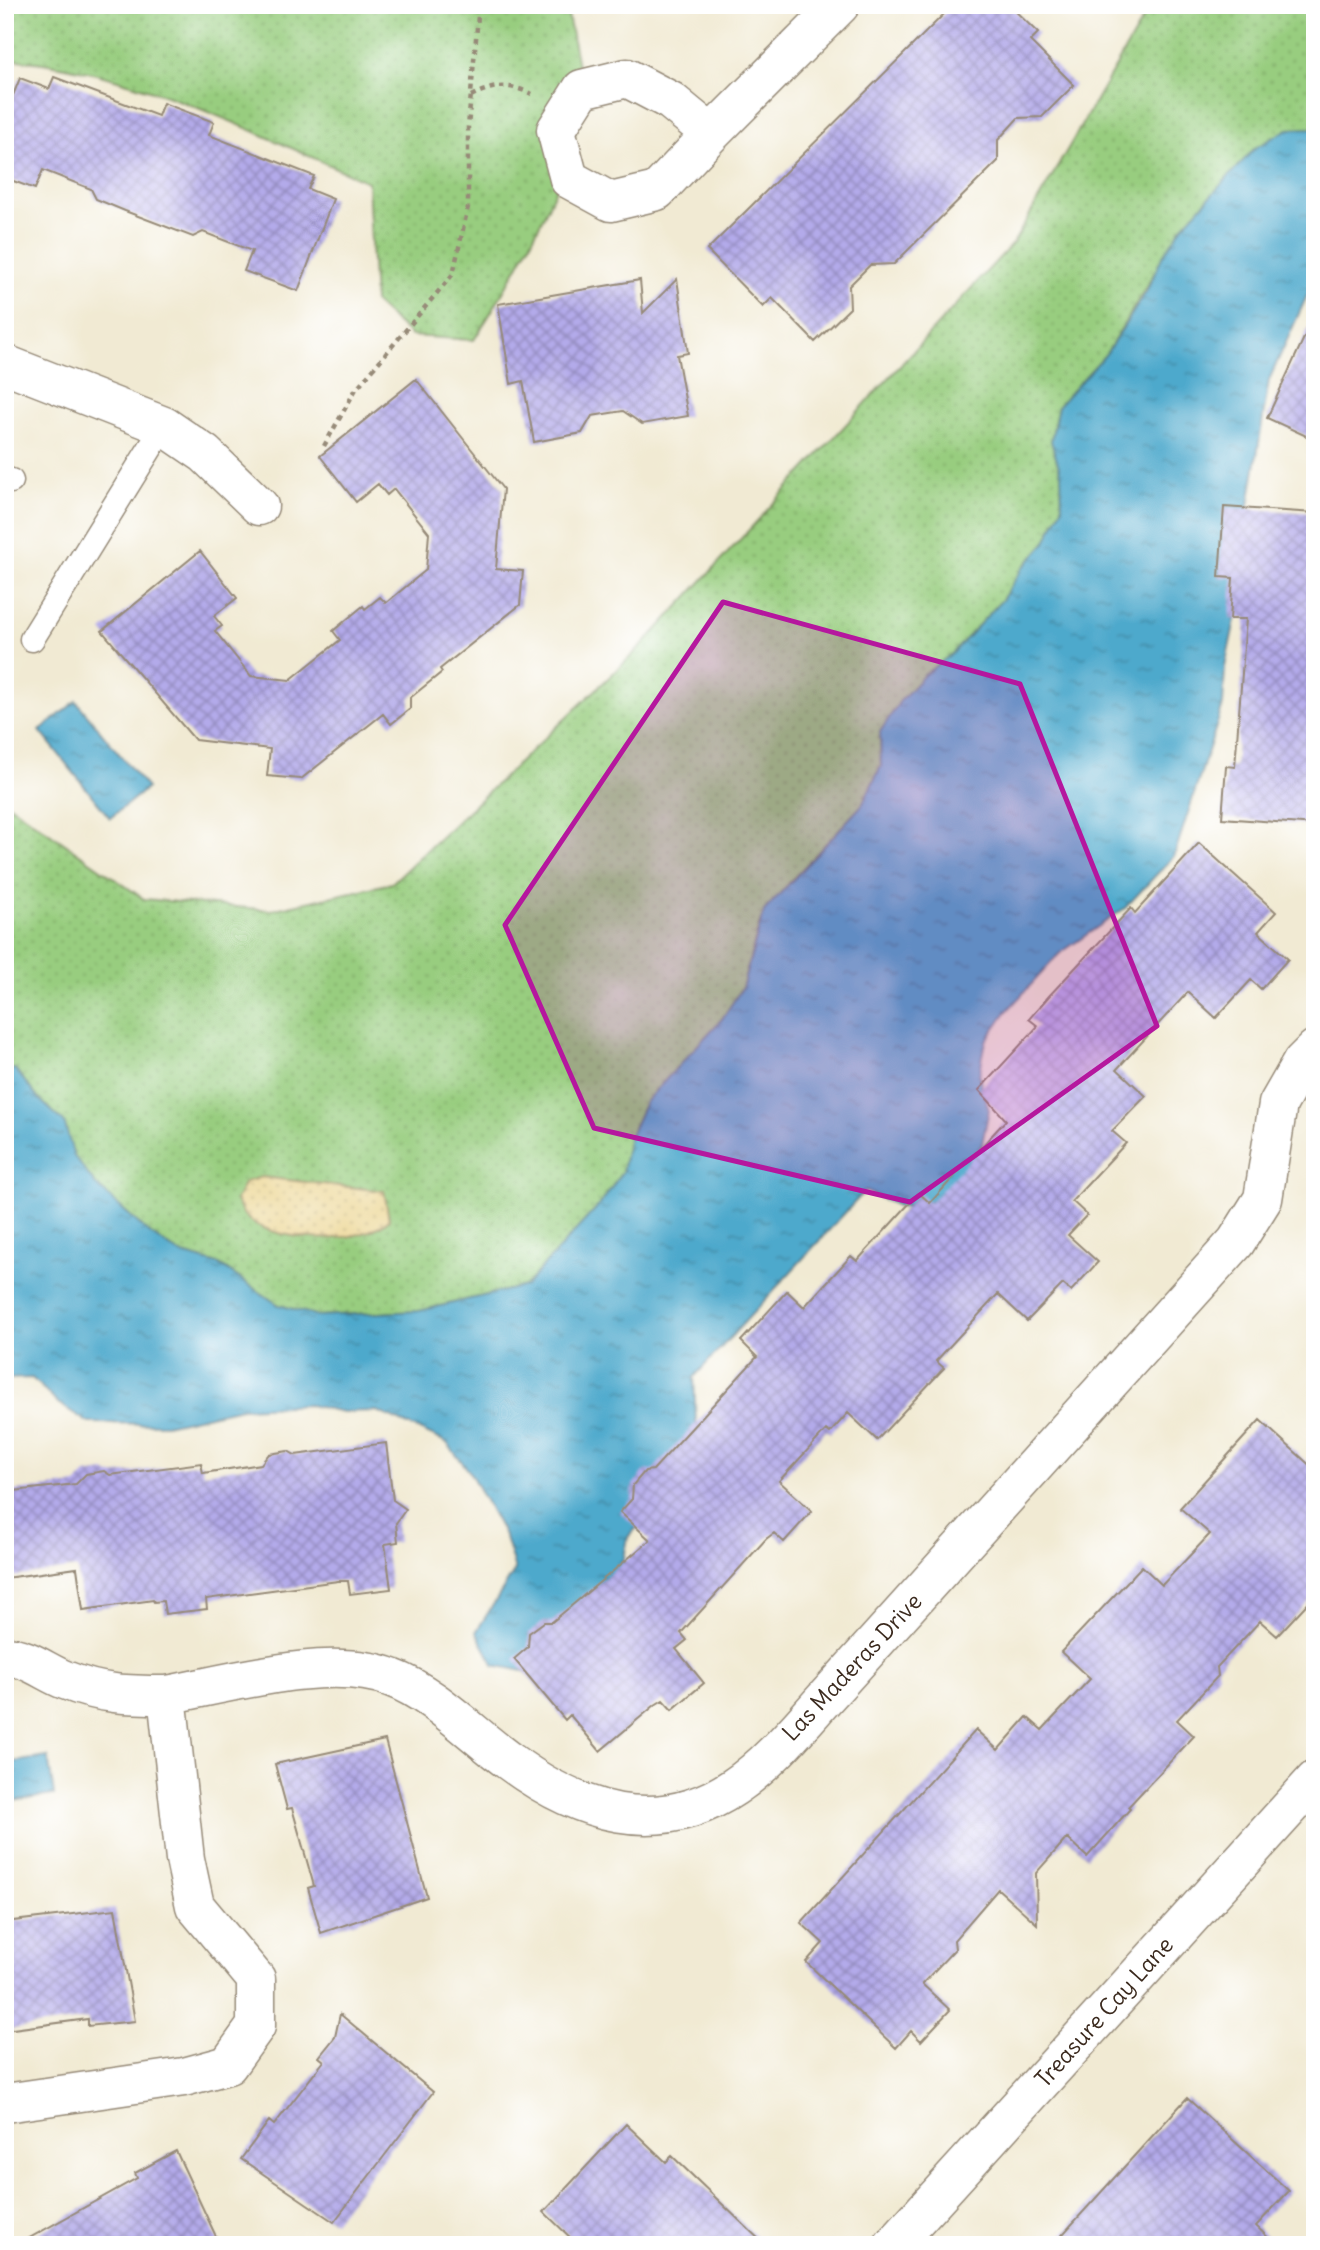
<svg xmlns="http://www.w3.org/2000/svg" width="1320" height="2250" font-family="Delius,sans-serif">
	<style>
		.grass { fill: url(#grass-dots); stroke: #6a7c4e; stroke-width: 2 }
		.sand { fill: url(#sand-dots); stroke: #94825e; stroke-width: 2 }
		.water { fill: url(#water-ripples); stroke: #446a75; stroke-width: 2 }
		.building { fill: url(#building-cross-hatch) }
		.lines { fill: none; stroke-linecap: round; stroke-linejoin: round }
		.service-casing { stroke: #968a78; stroke-width: 27 }
		.minor-casing { stroke: #968a78; stroke-width: 41 }
		.path { stroke: #968a78; stroke-width: 4.5; stroke-dasharray: 5 5; stroke-linecap: butt }
		.service { stroke: #fff; stroke-width: 24 }
		.minor { stroke: #fff; stroke-width: 38 }
		.marked { fill: #b5179e; fill-opacity: 0.2; stroke: #b5179e; stroke-width: 5; stroke-linejoin: round }
		.labels { text-anchor: middle; stroke-width: 7; stroke-linejoin: round; paint-order: stroke }
		.street-label { font-size: 23px; fill: #3b2a1e; stroke: #fff }
	</style>
	<defs>
		<pattern id="grass-dots" width="8" height="8" patternUnits="userSpaceOnUse" patternTransform="scale(1.75)"><rect width="8" height="8" fill="#98cd7f"/><path d="M2 2h.1M6 6h.1" fill="none" stroke="#84b06d" stroke-width="1.8" stroke-linecap="round"/></pattern>
		<pattern id="sand-dots" width="8" height="8" patternUnits="userSpaceOnUse" patternTransform="scale(1.75)"><rect width="8" height="8" fill="#eeda9e"/><path d="M2 2h.1M6 6h.1" fill="none" stroke="#cdbb88" stroke-width="1.8" stroke-linecap="round"/></pattern>
		<pattern id="water-ripples" width="26" height="14" patternUnits="userSpaceOnUse" patternTransform="scale(1.75)"><rect width="26" height="14" fill="#4ea9cc"/><path d="M2 4q2-2 4 0t4 0M15 11q2-2 4 0t4 0" fill="none" stroke="#428aa5"/></pattern>
		<pattern id="building-cross-hatch" width="8" height="8" patternUnits="userSpaceOnUse" patternTransform="scale(1.75)"><rect width="8" height="8" fill="#b3aaea"/><path d="M0 0l8 8M0 8l8-8" fill="none" stroke="#938bbd"/></pattern>
	</defs>
	<rect width="100%" height="100%" fill="#fff"/>
	<filter id="ink" filterUnits="userSpaceOnUse"><feTurbulence type="fractalNoise" baseFrequency=".0143" numOctaves="2"/><feDisplacementMap in="SourceGraphic" scale="14" xChannelSelector="R" yChannelSelector="G"/><feConvolveMatrix kernelMatrix="1 2 1 2 8 2 1 2 1" color-interpolation-filters="sRGB"/></filter>
	<filter id="wash" filterUnits="userSpaceOnUse"><feTurbulence type="fractalNoise" baseFrequency=".00686" numOctaves="4" result="noise"/><feDisplacementMap in="SourceGraphic" scale="28" xChannelSelector="R" yChannelSelector="G"/><feGaussianBlur stdDeviation="1.57" result="paint"/><feColorMatrix in="noise" values="0 0 0 0 0 0 0 0 0 0 0 0 0 0 0 0 0 1.4 0 .05"/><feComposite in="paint" operator="in"/></filter>
	<g filter="url(#wash)">
		<rect width="100%" height="100%" fill="#f1ead3"/>
		<path class="grass" d="M5 5H566C570 30 583 78 581 101 572 178 515 275 474 340L411 336 374 302 368 182C253 133 132 67 5 59Z
			M1151 5H1315V128L1288 129 1182 227 1106 354 1058 406 1051 441 1061 474 1062 508 1046 542 1022 569 1002 600 953 653 924 675 880 732 881 766 862 805 788 884 761 919 742 988 722 1019 645 1103 629 1137 622 1172 602 1202 525 1286 419 1311 318 1316 279 1305 218 1264 179 1253 149 1233 96 1185 73 1156 64 1122 38 1098 15 1069 5 1070V802L144 899 271 910 392 883 643 645 1014 242Z"/>
		<path class="sand" d="M261 1177 384 1191 389 1219C363 1247 270 1244 244 1215 241 1211 239 1205 236 1200L245 1182Z"/>
		<path class="water" d="M1315 128V278L1269 380 1245 530 1247 564 1225 667 1223 705 1174 856 1125 908 1059 954 1006 1012 986 1041 979 1076 989 1110 982 1144 962 1175 937 1201 900 1207 865 1191 694 1377 697 1445 657 1506 628 1537 615 1605 528 1672 494 1665 476 1632 515 1570 505 1537 469 1471 446 1442 377 1411 343 1412 309 1405 241 1408 170 1424 89 1423 58 1403 32 1378 5 1379V1070L15 1069 38 1098 64 1122 74 1156 96 1185 149 1233 179 1253 218 1264 279 1305 318 1316 419 1311 525 1286 602 1202 622 1172 629 1137 645 1102 722 1019 742 988 764 911 862 805 881 766 880 732 900 701 924 675 953 653 1002 600 1022 569 1046 542 1062 508 1061 474 1051 441 1058 406 1106 354 1146 292 1162 257 1182 227 1206 201 1255 148 1288 129Z
			M76 701 147 788 110 818 40 731Z
			M48 1757 54 1795 5 1802V1763Z"/>
		<g id="blocks">
			<path class="building" d="M953 5H1009L1038 33 1030 41 1074 85 1042 117 1018 118 998 140V161L894 264 870 265 849 286 850 308 815 342 772 298 763 307 707 250Z
				M54 77 158 116 163 103 214 122 209 135 314 176 308 189 333 199 298 291 244 271 252 251 203 232 193 237 125 211 96 199 91 189 43 170 35 189 5 178V115L20 78 49 89Z
				M677 279 688 353 677 355 688 416 642 424 623 411 592 416 582 433 534 442 523 381 511 384 498 304 640 280 643 313Z
				M1315 314V440L1267 418Z
				M416 379 503 489 496 569 523 571 520 605 440 669 442 672 410 698V709L391 724 383 714 301 779 267 776 270 749 195 740 102 631 200 551 237 598 214 616 222 626 215 631 251 676 290 680 340 640 333 631 363 606 365 609 380 597 386 603 426 570 429 533 394 489 387 495 378 484 356 502 320 456Z
				M1224 507 1315 513V825L1222 818 1226 766 1235 767 1246 619H1230L1233 578 1219 577Z
				M1199 843 1276 912 1258 932 1288 959 1261 989 1251 980 1216 1018 1188 992 1117 1069 1146 1096 1112 1131 1126 1143 1072 1201 1087 1215 1068 1235 1098 1262 1071 1291 1063 1284 1027 1321 998 1294 936 1361 944 1368 877 1440 848 1413 830 1433 826 1430 779 1481 812 1511 784 1542 774 1533 766 1539 681 1633 687 1640 676 1649 704 1683 672 1710 663 1700 655 1705 600 1751 570 1715 565 1720 514 1659 528 1647 529 1633 544 1622H552L650 1540 620 1512 632 1499 633 1485 645 1471 653 1470 757 1357 741 1341 787 1291 804 1307 851 1256 857 1261 919 1193 930 1203 1006 1120 979 1090 1038 1026 1029 1019 1049 996 1131 908 1135 913Z
				M1260 1420 1315 1470V1595L1277 1636 1260 1621 1217 1667 1218 1676 1177 1720 1194 1736 1128 1807 1130 1809 1087 1857 1067 1838 1036 1873 1037 1924 998 1889 954 1940 955 1949 922 1984 950 2010 921 2041 911 2031 896 2048 806 1962 823 1943 801 1923 976 1730 998 1750 1027 1717 1042 1730 1090 1679 1061 1652 1142 1566 1162 1585 1210 1534 1180 1508Z
				M386 1443 393 1500 406 1509 396 1523 398 1542 385 1544 391 1589 350 1594 348 1581H338L206 1599 207 1609 165 1614 163 1601 154 1602 153 1600 83 1610 77 1568 5 1578V1492L76 1484 86 1474 104 1471 110 1475 201 1463 203 1473 261 1464 269 1454 288 1451 295 1455Z
				M385 1740 427 1897 321 1933 308 1888 314 1886 292 1808 287 1809 275 1764Z
				M115 1909 135 2021 88 2026V2019L5 2030V1922Z
				M340 2014 433 2092 334 2222 241 2159 269 2121 274 2125 324 2061 319 2057 335 2037Z
				M1187 2098 1289 2191 1256 2226 1276 2245H1053Z
				M626 2124 666 2162 672 2156 765 2245H578L544 2212Z
				M176 2151 220 2245H17L137 2178 135 2173Z"/>
		</g>
	</g>
	<g filter="url(#ink)">
		<use href="#blocks" fill-opacity="0" stroke="#968a78" stroke-width="2"/>
		<g class="lines">
			<g class="service-casing">
				<path id="service" d="M5 479 11 481
					M32 639 164 426"/>
			</g>
			<g class="minor-casing">
				<path id="minor" d="M627 78 671 101 711 134 657 191 611 202 569 179 556 130 582 89Z
					M711 134 840 5
					M5 364 164 426 205 454 259 506
					M5 1656C28 1657 45 1672 65 1680 101 1695 129 1695 167 1695L185 1859 195 1906 256 1979V2026L228 2065 184 2077 5 2103
					M167 1695C230 1683 332 1654 392 1678 433 1693 473 1735 509 1761 578 1812 657 1839 734 1787 773 1761 804 1720 836 1686L1236 1242 1263 1199 1278 1104 1302 1062 1315 1049
					M893 2245 1315 1780"/>
			</g>
			<path class="path" d="M471 96C493 85 509 83 532 94
				M324 446 356 389 453 274 468 207V127L479 5"/>
			<use href="#service" class="service"/>
			<use href="#minor" class="minor"/>
		</g>
	</g>
	<path class="marked" d="M723 602 1020 684 1157 1026 910 1202 594 1128 505 925Z"/>
	<g class="labels">
		<g class="street-label">
			<text transform="translate(852 1667) rotate(-47)" y="8">Las Maderas Drive</text>
			<text transform="translate(1104 2012) rotate(-48)" y="8">Treasure Cay Lane</text>
		</g>
	</g>
	<rect width="1320" height="2250" fill="none" stroke="#fff" stroke-width="28"/>
</svg>
